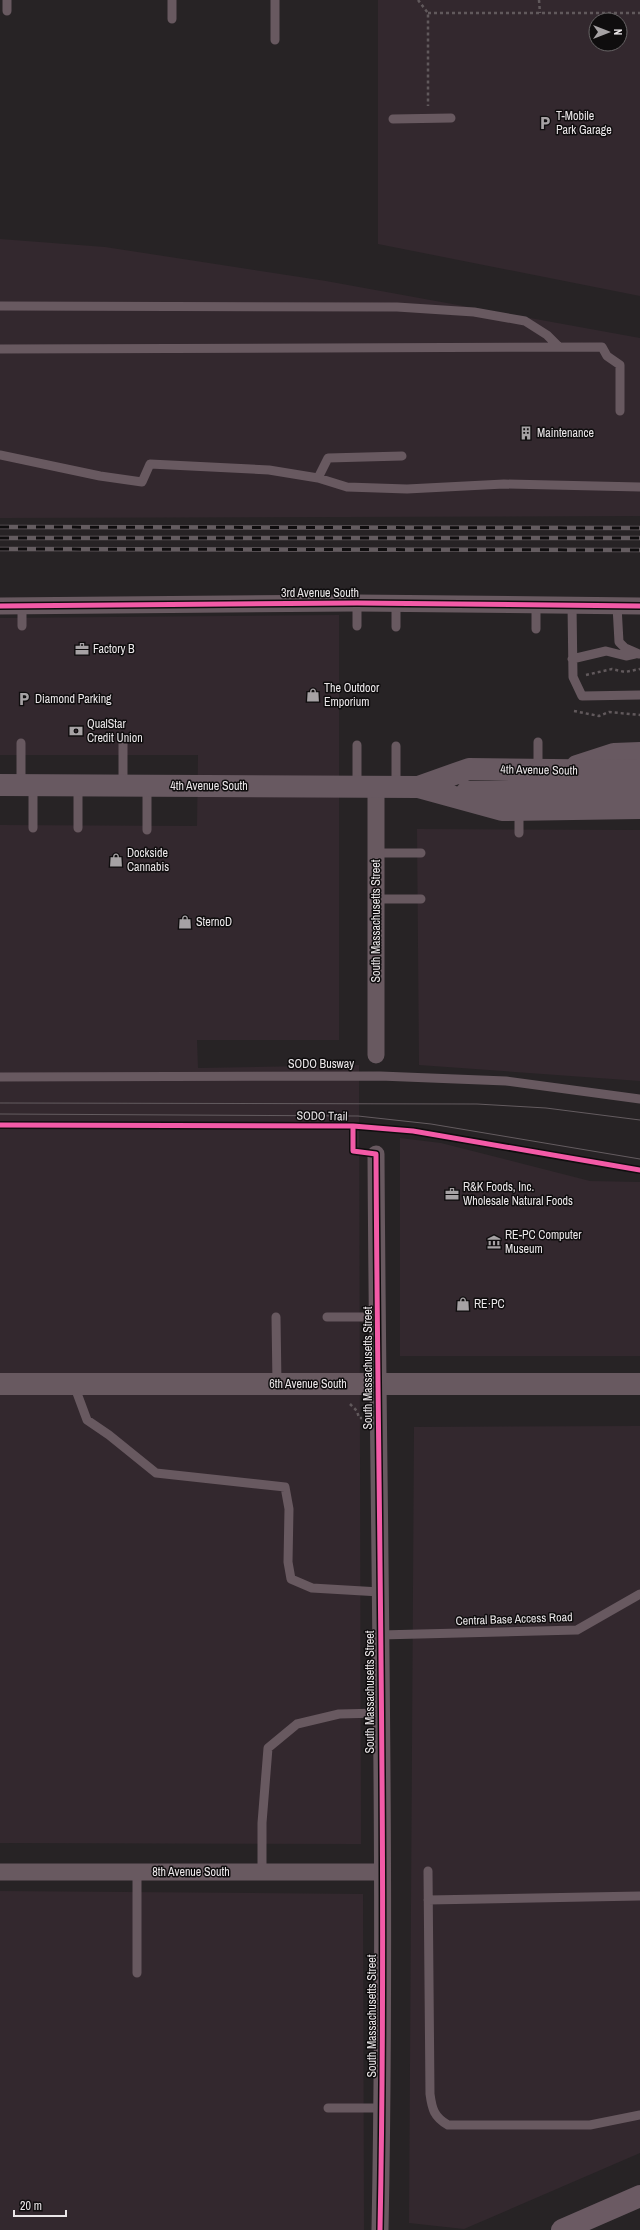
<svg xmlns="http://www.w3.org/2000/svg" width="640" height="2230" font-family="'Archivo Narrow',sans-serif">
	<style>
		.built { fill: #33282e; fill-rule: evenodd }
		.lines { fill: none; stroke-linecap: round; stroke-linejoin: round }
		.path { stroke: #61595c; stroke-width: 2.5; stroke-dasharray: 3 3; stroke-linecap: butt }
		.service { stroke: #685960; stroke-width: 9 }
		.minor { stroke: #685960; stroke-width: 17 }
		.tertiary { stroke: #685960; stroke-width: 22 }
		.secondary { stroke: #6b5a63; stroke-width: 22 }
		.primary { stroke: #685961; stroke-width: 22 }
		.tram { stroke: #645c60; stroke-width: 1 }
		.rail-casing { stroke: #645c60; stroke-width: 4.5 }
		.rail { stroke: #0f0d0e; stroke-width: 3; stroke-dasharray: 9; stroke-linecap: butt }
		.cycleway-casing { stroke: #0f0d0e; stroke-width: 8 }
		.cycleway { stroke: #f35aa7; stroke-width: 5 }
		.labels { text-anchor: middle; stroke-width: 3; stroke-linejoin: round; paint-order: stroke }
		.poi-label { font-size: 12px; fill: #eae6e8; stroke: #0f0d0e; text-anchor: start }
		.street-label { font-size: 12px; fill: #eae6e8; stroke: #0f0d0e }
	</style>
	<rect width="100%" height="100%" fill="#272325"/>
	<path class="built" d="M378 0H640V296L378 244ZM596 20H620V44H596Z
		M0 239 105 247 326 281 640 338V516L0 518Z
		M339 615V1040H197L198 1068 359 1065 361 1844 0 1843V825L197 826 198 755H0V618Z
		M417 829 640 830V1081L419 1065Z
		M400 1138 441 1143 590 1181 640 1182V1356H400Z
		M640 1426V2153L464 2229 409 2223 414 1427Z
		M0 1891 363 1894 364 2230H0Z"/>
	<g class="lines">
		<path class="path" d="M418 0 428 13V106
			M539 0 540 13
			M428 13H640
			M586 675 612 669 625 672 640 669
			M574 711 599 716 609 712 640 715
			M350 1404 357 1411 359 1418H362"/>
		<path class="service" d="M7 0V11
			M275 0V40
			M172 19V0
			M393 119 451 118
			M0 306 397 307 474 312 525 321 547 335 559 347
			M0 349 602 347 607 356 620 365V411
			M0 455 100 476 142 482 150 464 269 470 318 478 347 487 407 489 504 484 640 487
			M318 478 328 458 402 456
			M357 603V626
			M396 603V627
			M536 605V629
			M572 605 573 677 582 696 640 695
			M617 606 619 642 625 648 639 654
			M22 626V606
			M572 659 606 651 626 656 635 654
			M538 742V770
			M396 746V787
			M21 785V743
			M33 785V828
			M78 785V828
			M123 785V744
			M147 785V830
			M357 787V745
			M519 810V833
			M376 853H421
			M376 899H421
			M0 1077 380 1076 506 1081 640 1099
			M276 1317 277 1384
			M327 1317H377
			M74 1385 87 1420 109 1435 156 1473 285 1487 289 1509 288 1562 291 1579 312 1588 380 1592
			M380 1635 577 1630 640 1594
			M428 1871 430 2094C432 2109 434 2117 448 2125H590L640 2115
			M262 1872V1823L268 1748 297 1724 339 1714 380 1713
			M428 1900 640 1896
			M137 1973V1872
			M328 2108H382"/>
		<path class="minor" d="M0 606 357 603 640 606
			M376 787V1055
			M376 1154C378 1513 387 1872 380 2230
			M0 1872H382"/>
		<path class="tertiary" d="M0 1384H640"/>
		<path class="secondary" d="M562 2230 640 2196"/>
		<path class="primary" d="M577 766 614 754 640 753
			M0 785 418 787 502 810 640 808
			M418 787 469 769 640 771
			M467 792 640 790"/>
		<path class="tram" d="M0 1103 477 1104 546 1108 640 1120
			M0 1114 358 1116 431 1124 640 1159"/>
		<g class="rail-casing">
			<path id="rail" d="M0 527 640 528
				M0 538H640
				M0 549 640 550"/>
		</g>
		<use href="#rail" class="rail"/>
		<g class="cycleway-casing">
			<path id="cycleway" d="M0 606 357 603 640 606
				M0 1125 353 1126 413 1131 640 1170
				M353 1126V1151L376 1154C378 1513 387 1872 380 2230"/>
		</g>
		<use href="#cycleway" class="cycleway"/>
	</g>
	<defs>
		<g id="parking-bare" transform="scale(1.08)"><path d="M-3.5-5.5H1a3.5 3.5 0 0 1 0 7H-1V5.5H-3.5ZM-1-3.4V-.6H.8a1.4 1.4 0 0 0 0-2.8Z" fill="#a6a2a4" stroke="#0f0d0e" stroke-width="2.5" paint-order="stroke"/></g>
		<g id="building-bare" transform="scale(1.08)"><path d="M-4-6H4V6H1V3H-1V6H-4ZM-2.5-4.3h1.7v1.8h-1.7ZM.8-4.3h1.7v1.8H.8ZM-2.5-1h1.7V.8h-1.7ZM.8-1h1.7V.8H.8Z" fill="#a6a2a4" stroke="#0f0d0e" stroke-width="2.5" paint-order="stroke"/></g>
		<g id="office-bare" transform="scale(1.08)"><path d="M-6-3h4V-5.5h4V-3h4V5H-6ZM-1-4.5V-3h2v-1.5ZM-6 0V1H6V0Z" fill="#a6a2a4" stroke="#0f0d0e" stroke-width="2.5" paint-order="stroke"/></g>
		<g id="shop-bare" transform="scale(1.08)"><path d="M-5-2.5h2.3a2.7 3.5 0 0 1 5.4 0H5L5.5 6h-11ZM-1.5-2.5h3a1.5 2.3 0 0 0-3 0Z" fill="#a6a2a4" stroke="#0f0d0e" stroke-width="2.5" paint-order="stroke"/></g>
		<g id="bank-bare" transform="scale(1.08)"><path d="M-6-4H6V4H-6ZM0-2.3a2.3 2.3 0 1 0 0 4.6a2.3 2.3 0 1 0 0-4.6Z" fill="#a6a2a4" stroke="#0f0d0e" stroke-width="2.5" paint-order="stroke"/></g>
		<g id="museum-bare" transform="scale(1.08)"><path d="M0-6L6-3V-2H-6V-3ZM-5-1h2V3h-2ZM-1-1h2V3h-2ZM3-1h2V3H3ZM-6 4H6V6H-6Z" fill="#a6a2a4" stroke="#0f0d0e" stroke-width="2.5" paint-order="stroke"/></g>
	</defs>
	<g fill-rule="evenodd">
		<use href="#parking-bare" x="545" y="123"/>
		<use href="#building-bare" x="526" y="433"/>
		<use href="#office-bare" x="82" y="649"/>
		<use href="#shop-bare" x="313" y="695"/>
		<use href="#parking-bare" x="24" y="699"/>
		<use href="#bank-bare" x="76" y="731"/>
		<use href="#shop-bare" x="116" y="860"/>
		<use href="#shop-bare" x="185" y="922"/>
		<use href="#office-bare" x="452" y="1194"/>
		<use href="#museum-bare" x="494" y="1242"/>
		<use href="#shop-bare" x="463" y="1304"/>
	</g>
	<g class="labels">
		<g class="poi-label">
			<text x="556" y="120">T-Mobile<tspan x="556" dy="14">Park Garage</tspan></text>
			<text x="537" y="437">Maintenance</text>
			<text x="93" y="653">Factory B</text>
			<text x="324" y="692">The Outdoor<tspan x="324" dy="14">Emporium</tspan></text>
			<text x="35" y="703">Diamond Parking</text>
			<text x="87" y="728">QualStar<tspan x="87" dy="14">Credit Union</tspan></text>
			<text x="127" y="857">Dockside<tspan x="127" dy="14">Cannabis</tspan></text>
			<text x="196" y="926">SternoD</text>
			<text x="463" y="1191">R&amp;K Foods, Inc.<tspan x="463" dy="14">Wholesale Natural Foods</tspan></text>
			<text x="505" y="1239">RE-PC Computer<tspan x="505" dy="14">Museum</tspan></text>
			<text x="474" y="1308">RE∙PC</text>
		</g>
		<g class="street-label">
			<text x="320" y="597">3rd Avenue South</text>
			<text transform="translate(539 770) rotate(1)" y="4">4th Avenue South</text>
			<text x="209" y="790">4th Avenue South</text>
			<text transform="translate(376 921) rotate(-90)" y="4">South Massachusetts Street</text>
			<text x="321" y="1068">SODO Busway</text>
			<text transform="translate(322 1116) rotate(1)" y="4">SODO Trail</text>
			<text transform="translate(368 1368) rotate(-90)" y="4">South Massachusetts Street</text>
			<text x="308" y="1388">6th Avenue South</text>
			<text transform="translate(514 1619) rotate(-2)" y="4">Central Base Access Road</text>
			<text transform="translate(370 1692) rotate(-90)" y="4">South Massachusetts Street</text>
			<text x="191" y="1876">8th Avenue South</text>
			<text transform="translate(372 2016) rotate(-90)" y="4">South Massachusetts Street</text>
		</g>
	</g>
	<g transform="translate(608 32) rotate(90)"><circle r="19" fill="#0f0d0e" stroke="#676465"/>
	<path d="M0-3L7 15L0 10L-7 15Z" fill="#a6a2a4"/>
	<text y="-6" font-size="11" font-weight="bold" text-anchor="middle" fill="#eae6e8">N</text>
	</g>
	<path d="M14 2210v6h52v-6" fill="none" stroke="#eae6e8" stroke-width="2"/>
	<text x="20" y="2210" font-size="12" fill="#eae6e8" stroke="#0f0d0e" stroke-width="3" paint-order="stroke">20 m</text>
</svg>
